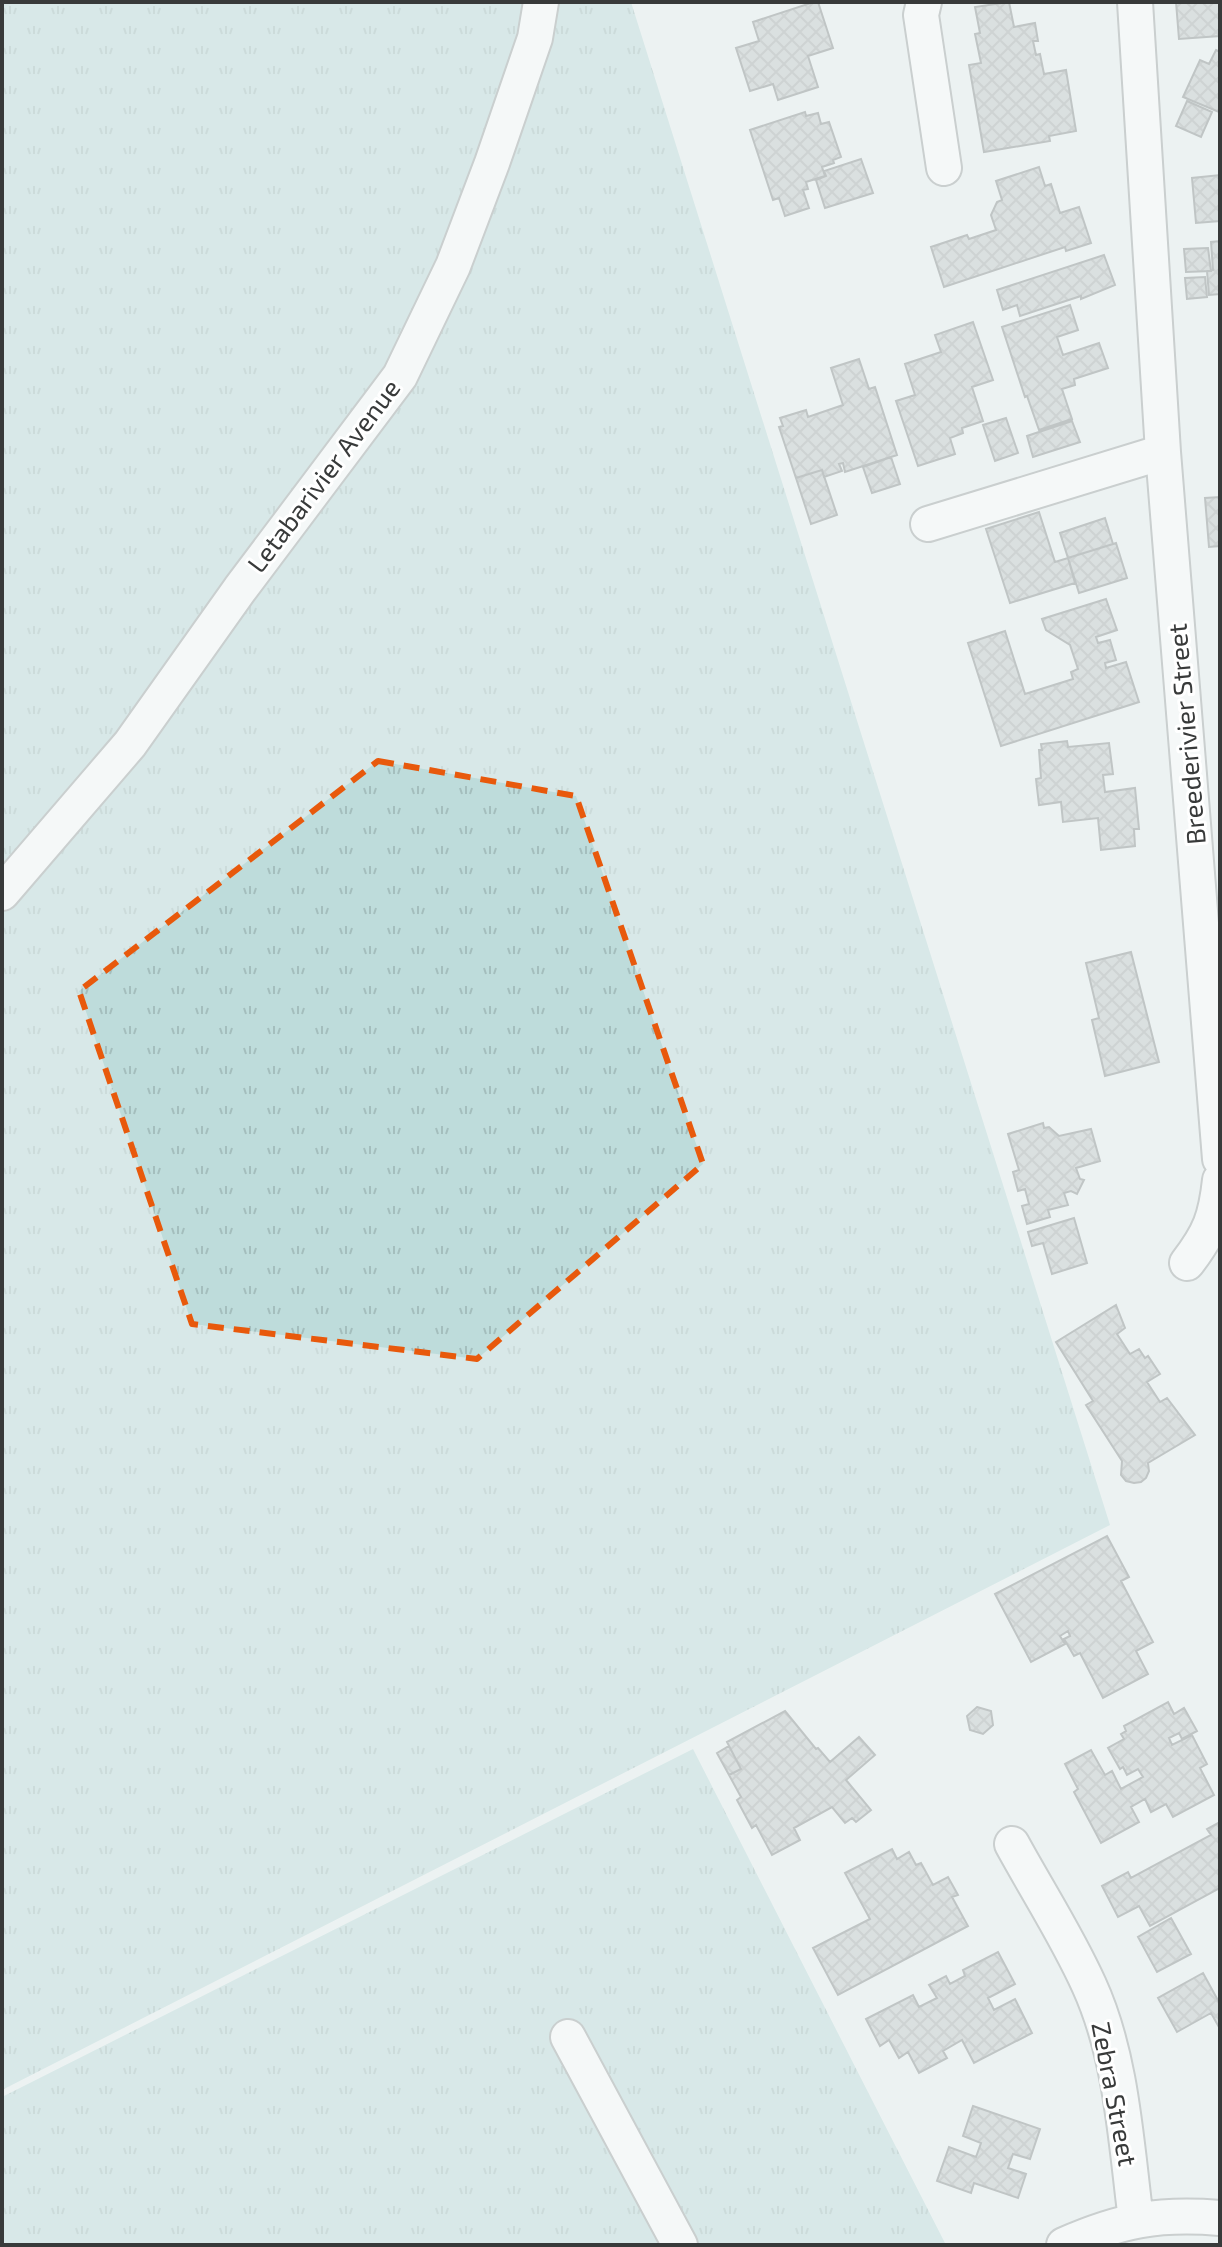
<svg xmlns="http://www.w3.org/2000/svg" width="1222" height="2247" font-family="'Exo 2',sans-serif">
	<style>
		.grass { fill: url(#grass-tufts) }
		.building { fill: url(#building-cross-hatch); stroke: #898f8f; stroke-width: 2 }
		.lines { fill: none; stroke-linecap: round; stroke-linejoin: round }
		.minor-casing { stroke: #9fa4a4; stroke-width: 38 }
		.minor { stroke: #fff; stroke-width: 34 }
		.marked { fill: none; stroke: #e8590c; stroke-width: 6; stroke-dasharray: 16 10; stroke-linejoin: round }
		.labels { text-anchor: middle; stroke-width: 6; stroke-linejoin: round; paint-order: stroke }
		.street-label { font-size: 26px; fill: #383a3a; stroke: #fff }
	</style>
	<defs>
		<pattern id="grass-tufts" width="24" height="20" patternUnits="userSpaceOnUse" patternTransform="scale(2)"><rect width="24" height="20" fill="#bedcdb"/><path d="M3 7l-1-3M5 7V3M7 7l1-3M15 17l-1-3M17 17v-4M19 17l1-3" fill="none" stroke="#a4bebd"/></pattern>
		<pattern id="building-cross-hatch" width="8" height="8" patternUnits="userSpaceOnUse" patternTransform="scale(2)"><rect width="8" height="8" fill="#c4c9c9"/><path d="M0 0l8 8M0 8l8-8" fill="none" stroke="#a9adad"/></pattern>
	</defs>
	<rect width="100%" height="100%" fill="#ecf2f2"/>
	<path class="grass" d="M2 2H631L1110 1525 2 2090Z
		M693 1749 946 2245H2V2097Z"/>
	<path class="building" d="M814 2H818L833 48 808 56 818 87 778 100 773 84 750 91 736 48 759 41 753 22Z
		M1009 2 1014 27 1035 23 1038 41H1033L1036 55 1040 54 1044 74 1066 70 1076 131 1049 136 1050 141 984 152 969 65 981 63 975 34 980 33 975 7Z
		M1176 2H1220V36L1179 39Z
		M1216 50 1220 52 1219 112 1183 97 1200 60 1209 64Z
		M1187 101 1212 112 1201 137 1176 126Z
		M805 112 806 116 818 113 821 124 829 122 841 157 833 160 834 163 822 167 825 176 806 182 808 189 803 190 809 208 785 216 779 198 773 200 750 130Z
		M861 159 873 193 825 208 816 180 826 176 824 171Z
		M1039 167 1045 186 1051 184 1060 213 1079 207 1091 243 1066 251 1065 247 944 287 931 247 967 235 969 239 996 230 991 215 997 202 1002 200 996 181Z
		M1220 175V221L1196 223 1192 178Z
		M1220 241V294L1209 295 1207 271 1213 270 1211 242Z
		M1208 248 1211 271 1186 272 1184 249Z
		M1104 255 1115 285 1081 299V296L1020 316 1017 305 1003 310 997 290Z
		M1205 277 1207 297 1187 299 1185 278Z
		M1070 305 1078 330 1057 337 1063 355 1099 343 1108 368 1074 379 1075 385 1062 389 1072 419 1039 430 1027 396 1025 397 1002 327Z
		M973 322 993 380 972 387 983 421 962 428 963 433 950 438 955 454 918 466 896 401 915 395 905 364 941 352 935 335Z
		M859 359 869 389 875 387 897 455 845 472 843 463 839 464 842 471 824 477 822 470 796 478 779 427 783 426 780 418 806 410 808 417 843 405 831 368Z
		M1006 418 1018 453 995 461 983 425Z
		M1072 421 1080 442 1033 457 1027 436Z
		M891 457 900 484 872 493 863 467Z
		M822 470 837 515 811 524 796 478Z
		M1220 497V546L1209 547 1205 498Z
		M1039 512 1055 562 1068 558 1075 583 1010 603 986 529Z
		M1105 518 1113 544 1068 558 1060 533Z
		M1116 543 1127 578 1079 593 1068 558Z
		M1106 599 1117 630 1096 637 1098 643 1110 640 1116 660 1105 663 1106 668 1126 662 1139 702 1001 746 968 643 1005 631 1025 694 1073 679 1071 672 1078 669 1070 645 1046 630 1042 619Z
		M1067 741 1068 747 1109 743 1113 774 1103 775 1105 792 1135 788 1139 829H1134L1135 846 1101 850 1098 818 1063 822 1061 802 1039 805 1036 779 1041 778 1039 750H1042L1041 744Z
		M1131 952 1159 1062 1105 1076 1092 1020 1099 1018 1086 963Z
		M1043 1123 1044 1128 1049 1127 1059 1136 1091 1129 1100 1161 1076 1168 1080 1179 1084 1180 1077 1194 1071 1191 1064 1193 1068 1205 1048 1210 1050 1217 1027 1224 1022 1206 1029 1204 1025 1189 1018 1191 1013 1172 1019 1170 1008 1134Z
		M1074 1218 1087 1263 1052 1274 1043 1243 1032 1246 1028 1232Z
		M1116 1305 1125 1328 1117 1334 1130 1354 1139 1349 1145 1358 1148 1356 1160 1374 1147 1382 1160 1402 1167 1398 1195 1435 1148 1463 1149 1471 1146 1478 1141 1482 1134 1483 1126 1481 1121 1475 1122 1461 1086 1405 1093 1401 1056 1342Z
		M1107 1536 1129 1577 1121 1581 1153 1642 1136 1651 1148 1674 1103 1698 1080 1653 1074 1656 1064 1639 1070 1636 1068 1631 1060 1636 1065 1644 1031 1662 995 1594Z
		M1168 1702 1174 1714 1184 1708 1197 1731 1182 1739 1179 1733 1169 1738 1172 1745 1192 1735 1207 1764 1200 1768 1214 1795 1173 1817 1166 1804 1151 1812 1145 1799 1131 1807 1139 1822 1101 1843 1074 1792 1078 1789 1065 1764 1091 1750 1105 1775 1112 1771 1121 1789 1143 1777 1138 1769 1127 1775 1123 1767 1120 1769 1108 1748 1124 1739 1121 1734 1126 1731 1124 1726Z
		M977 1707 991 1711 993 1725 983 1734 970 1730 967 1716Z
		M785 1711 816 1749 818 1748 830 1762 859 1737 875 1755 846 1780 871 1810 856 1822 852 1818 845 1823 832 1807 794 1828 800 1840 772 1855 756 1825 752 1828 737 1800 741 1797 729 1775 741 1769 727 1742Z
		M729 1746 741 1769 729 1775 717 1753Z
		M1220 1822V1888L1150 1926 1139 1906 1118 1917 1102 1886 1128 1872 1131 1878 1211 1835 1207 1829Z
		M892 1849 897 1859 909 1852 916 1865 921 1863 933 1885 948 1877 958 1895 952 1897 968 1926 838 1995 813 1948 870 1919 845 1873Z
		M1171 1918 1191 1954 1157 1972 1138 1937Z
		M998 1952 1015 1984 988 1998 994 2010 1015 1999 1032 2033 974 2063 962 2040 943 2051 947 2058 919 2073 908 2052 899 2058 889 2040 880 2046 866 2019 913 1995 919 2007 937 1998 929 1985 946 1976 950 1984 965 1976 963 1970Z
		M1203 1973 1220 2004V2029L1211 2013 1177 2032 1158 1998Z
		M973 2106 1040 2129 1030 2159 1013 2154 1008 2168 1026 2174 1018 2198 974 2183 971 2193 937 2181 949 2147 976 2157 981 2143 963 2136Z"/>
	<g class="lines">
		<g class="minor-casing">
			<path id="minor" d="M924 2 921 15 944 168
				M1135 2 1163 452 1220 1159
				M928 524 1163 452
				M2 893 130 744 240 589 400 376 453 266 492 163 535 38 541 2
				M1187 1263C1210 1233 1216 1217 1220 1180
				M1012 1844C1037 1890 1067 1936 1089 1985 1122 2057 1126 2143 1136 2220
				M568 2037 680 2245
				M1064 2245C1121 2220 1158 2213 1220 2218"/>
		</g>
		<use href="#minor" class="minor"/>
	</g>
	<path d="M0 0H1222V2247H0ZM378 761 576 796 703 1164 477 1359 192 1324 79 991Z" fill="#ecf2f2" fill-opacity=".55" fill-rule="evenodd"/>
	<path class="marked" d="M378 761 576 796 703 1164 477 1359 192 1324 79 991Z"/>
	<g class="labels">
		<g class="street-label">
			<text transform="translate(324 476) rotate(-53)" y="9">Letabarivier Avenue</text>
			<text transform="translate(1187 734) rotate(-95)" y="9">Breederivier Street</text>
			<text transform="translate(1114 2094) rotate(79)" y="9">Zebra Street</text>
		</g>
	</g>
	<rect width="1222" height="2247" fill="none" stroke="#383a3a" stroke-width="8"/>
</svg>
